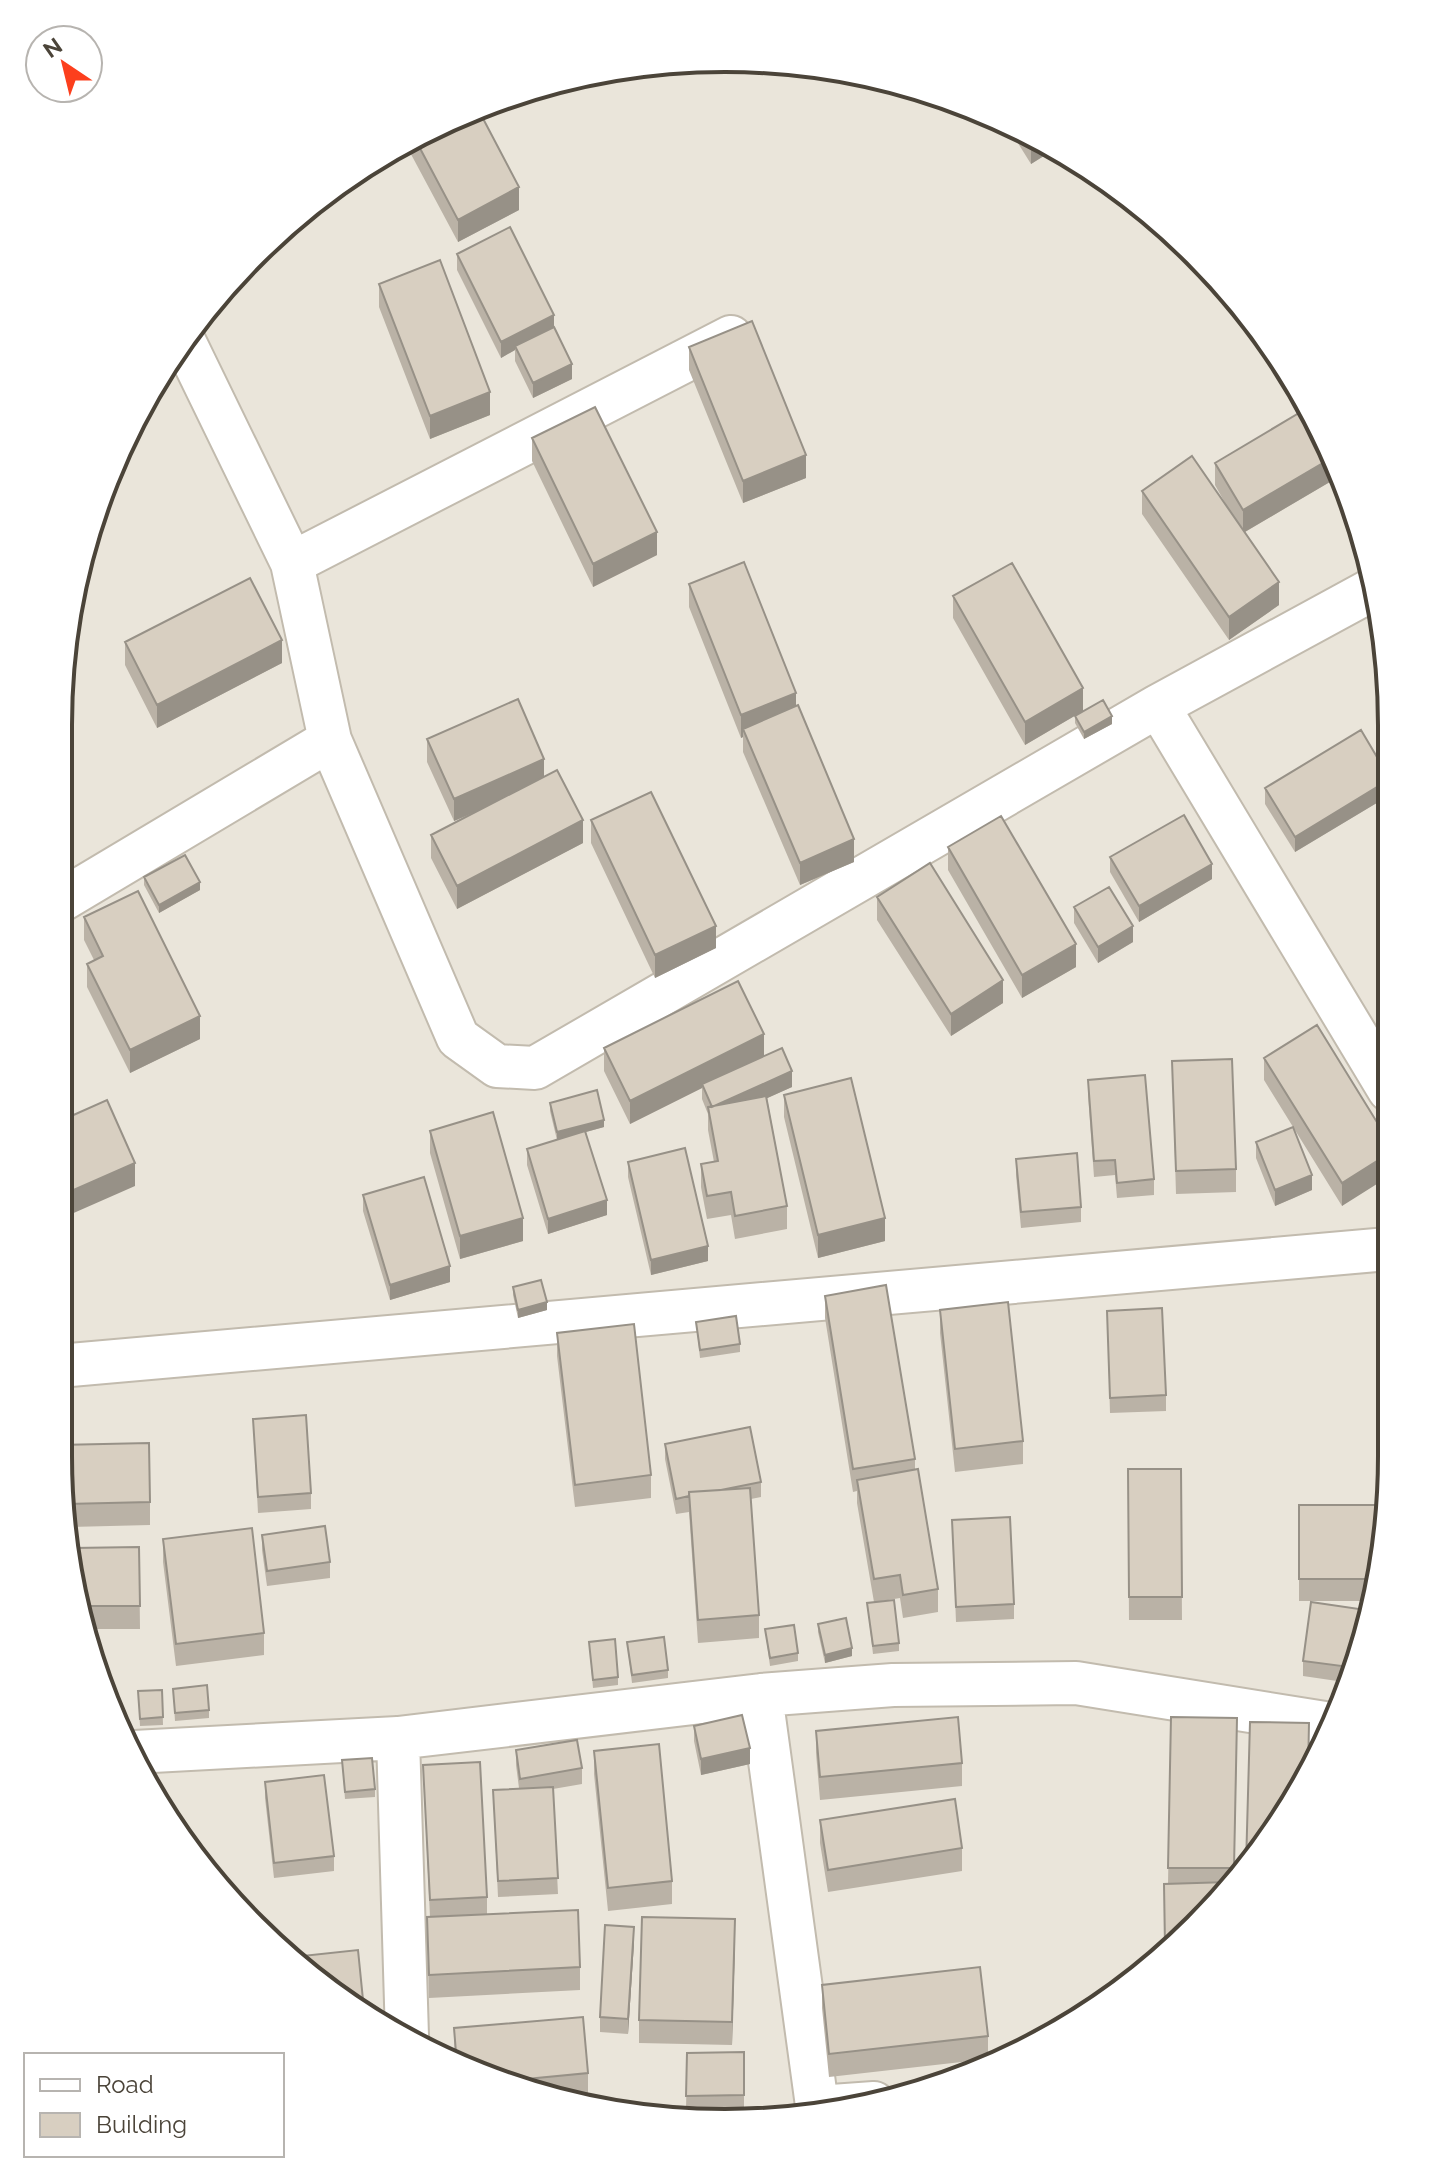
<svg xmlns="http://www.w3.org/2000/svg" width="1450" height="2181" font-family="Raleway,sans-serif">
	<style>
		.residential { fill: #eae5da }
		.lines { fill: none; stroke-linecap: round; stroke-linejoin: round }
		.street-casing { stroke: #c2bbae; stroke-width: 46 }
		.street { stroke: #fff; stroke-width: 42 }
		.wall { fill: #bab2a6 }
		.shaded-wall { fill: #979187 }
		.building { fill: #d8cfc1; stroke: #979187; stroke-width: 2 }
		.rim { fill: none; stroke: #4b4439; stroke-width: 4 }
	</style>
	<rect width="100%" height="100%" fill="#f6f3ec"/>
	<path class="residential" d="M682 59 812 64 940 94 1059 148 1165 224 1254 319 1323 430 1369 553 1391 682 1386 1544 1323 1751 1226 1896 1059 2033 856 2110 681 2122 470 2072 319 1985 171 1827 93 1670 58 1456 64 638 127 430 224 285 319 196 430 127 553 81Z"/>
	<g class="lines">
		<g class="street-casing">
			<path id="street" d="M292 563 731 337
				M1158 706 1389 1090
				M330 740 458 1038 497 1066 535 1068 1158 706 1375 588
				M62 900 330 740 292 563 185 343
				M59 1366 1388 1249
				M761 1695 818 2113
				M398 1738 407 2036
				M134 1752 398 1738 761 1695 893 1685 1076 1683 1331 1724
				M818 2107 874 2103"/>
		</g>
		<use href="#street" class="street"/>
	</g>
	<path class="wall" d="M1006 124 1058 147 1031 164Z
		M430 127 519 210 458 242 405 143Z
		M457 254 554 328 572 379 533 398 515 361V350L501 358 457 270Z
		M379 284 490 415 430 439 379 307Z
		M689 347 806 478 743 503 689 370Z
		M1323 430 1340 476 1245 532 1279 605 1229 640 1142 514V491L1229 510 1215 485V463Z
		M532 438 657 555 593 587 532 461Z
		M689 584 796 706 854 862 800 885 743 752V737L741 738 689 607Z
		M953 596 1083 711 1025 745 953 618Z
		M125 642 282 663 157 728 125 665Z
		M1075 716 1112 724 1084 739 1075 723Z
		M427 739 544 776 583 843 457 909 431 858V835L477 812 454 821 427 762Z
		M1265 788 1390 795 1295 852 1265 804Z
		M591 820 716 948 655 978 591 843Z
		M948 847 1076 967 1022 998 948 870Z
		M1110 857 1212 879 1139 922 1110 872Z
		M144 877 200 890 159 913 144 885Z
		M877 897 1003 1003 951 1036 877 920Z
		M1074 907 1133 942 1098 963 1074 923Z
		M84 917 200 1039 130 1073 87 987V964L94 960 84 940Z
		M604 1048 764 1056 792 1087 767 1098 787 1206V1229L735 1239 731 1215 707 1219 701 1187V1164L714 1162 708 1130V1114L702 1099V1088L630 1124 604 1071Z
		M1264 1058 1388 1140 1342 1206 1264 1080Z
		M1172 1061 1236 1169V1192L1176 1194Z
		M1088 1080 1154 1179V1195L1117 1198 1115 1175 1094 1177 1088 1095Z
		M784 1095 885 1241 818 1258 784 1117Z
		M550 1103 604 1127 586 1132 607 1215 548 1234 527 1165V1149L557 1140 550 1111Z
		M430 1131 523 1241 460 1259 430 1153Z
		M1256 1142 1312 1190 1275 1206 1256 1158Z
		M1016 1159 1081 1207V1222L1021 1228 1016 1175Z
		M628 1162 708 1261 651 1275 628 1177Z
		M363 1195 450 1282 390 1300 363 1211Z
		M513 1287 547 1310 518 1318 513 1295Z
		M825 1296 915 1459V1470L938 1589V1612L903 1618 900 1598 876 1602 899 1643V1651L873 1654 867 1603 874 1602 857 1503V1491L853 1492 825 1318Z
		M940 1310 1023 1441V1464L955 1472 940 1333Z
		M1107 1311 1166 1395V1411L1110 1413Z
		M696 1322 740 1344V1352L700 1358Z
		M557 1333 651 1475V1498L575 1507 557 1356Z
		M253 1419 311 1493V1509L258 1513Z
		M665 1444 761 1482V1497L751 1499 759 1615V1638L698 1643 689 1512 676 1514 665 1459Z
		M58 1456 150 1502V1525L70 1527Z
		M1128 1469H1181L1182 1620H1129Z
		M1299 1505 1386 1544 1369 1601H1299Z
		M952 1520 1014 1604V1619L956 1622Z
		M262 1535 330 1562V1578L267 1586 262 1550Z
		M163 1539 264 1633V1655L176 1666 163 1562Z
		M139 1547 140 1629H87L73 1548Z
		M1366 1610 1344 1682 1303 1676V1661Z
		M818 1624 852 1656 825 1663 818 1632Z
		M765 1629 798 1653V1661L770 1666Z
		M589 1642 618 1677V1685L593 1688Z
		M627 1642 668 1670V1678L632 1683Z
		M173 1689 209 1710V1718L175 1721Z
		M162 1690 163 1725 140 1726 138 1691Z
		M1171 1717 1237 1741 1234 1885 1230 1891 1168 1884Z
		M694 1726 750 1764 701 1775 694 1741Z
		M816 1731 962 1763V1786L820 1800 816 1753Z
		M516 1750 582 1768V1784L553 1789 558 1894 498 1897 493 1790 519 1788 516 1765Z
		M594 1751 672 1881V1904L608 1911 594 1774Z
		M342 1760 375 1789V1797L345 1799Z
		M423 1765 487 1897V1914L580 1967V1990L429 1998 427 1917H430Z
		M265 1782 334 1856V1871L274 1878 265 1798Z
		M820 1820 962 1848V1871L828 1892 820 1843Z
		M735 1942 732 2045 639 2043V2020Z
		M634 1943 628 2034 600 2032V2017Z
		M319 1985 363 2000V2010Z
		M822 1985 988 2036V2059L829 2077 822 2008Z
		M454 2028 588 2073V2096L576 2097 470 2072 455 2064Z
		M744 2052V2111H686L687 2053Z"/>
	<path class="shaded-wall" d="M1036 137 1058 147 1031 164V141Z
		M519 187V210L458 242V220Z
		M554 315V330L515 346V350L501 358V342Z
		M572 364V379L533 398V383Z
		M490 392V415L430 439V416Z
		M806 455V478L743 503V481Z
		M1333 457 1340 476 1243 533V510Z
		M657 532V555L593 587V564Z
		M1279 582V605L1229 640V617Z
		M282 640V663L157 728V705Z
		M1083 688V711L1025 745V722Z
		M796 693V716L743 729V737L741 738V715Z
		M1112 716V724L1084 739V732Z
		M544 759V782L454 821V799Z
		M1390 779V795L1295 852V837Z
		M583 820V843L457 909V886Z
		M854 839V862L800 885V863Z
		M1212 864V879L1139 922V906Z
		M200 882V890L159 913V905Z
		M716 926V948L655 978V955Z
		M1133 926V942L1098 963V947Z
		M1076 944V967L1022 998V975Z
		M1003 980V1003L951 1036V1014Z
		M200 1016V1039L130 1073V1050Z
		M764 1034V1057L702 1084V1088L630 1124V1101Z
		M792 1071V1087L712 1123V1107Z
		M604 1120V1127L557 1140V1132Z
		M1388 1154V1177L1342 1206V1183Z
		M135 1163V1186L60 1219V1196Z
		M1312 1175V1190L1275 1206V1190Z
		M607 1200V1215L548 1234V1219Z
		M523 1218V1241L460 1259V1236Z
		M885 1218V1241L818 1258V1235Z
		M708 1246V1261L651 1275V1260Z
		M450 1266V1282L390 1300V1285Z
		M547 1302V1310L518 1318V1310Z
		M852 1648V1656L825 1663V1655Z
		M750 1748V1764L701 1775V1759Z
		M735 1919V1942L732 2045V2022Z
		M634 1927V1943L628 2034V2019Z"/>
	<path class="building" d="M478 109 519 187 458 220 414 137 430 127Z
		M1025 132 1036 137 1031 141Z
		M510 227 554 315 501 342 457 254Z
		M440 260 490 392 430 416 379 284Z
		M752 321 806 455 743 481 689 347Z
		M554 327 572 364 533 383 515 346Z
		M595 407 657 532 593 564 532 438Z
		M1309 407 1323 430 1333 457 1243 510 1215 463Z
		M1192 456 1279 582 1229 617 1142 491Z
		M744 562 796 693 741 715 689 584Z
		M1012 563 1083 688 1025 722 953 596Z
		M250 578 282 640 157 705 125 642Z
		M518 699 544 759 454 799 427 739Z
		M1103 700 1112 716 1084 732 1075 716Z
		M798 705 854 839 800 863 743 729Z
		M1361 730 1390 779 1295 837 1265 788Z
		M557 770 583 820 457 886 431 835Z
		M651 792 716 926 655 955 591 820Z
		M1184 815 1212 864 1139 906 1110 857Z
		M1001 816 1076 944 1022 975 948 847Z
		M185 855 200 882 159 905 144 877Z
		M930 863 1003 980 951 1014 877 897Z
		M1109 887 1133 926 1098 947 1074 907Z
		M138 891 200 1016 130 1050 87 964 103 956 84 917Z
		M738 981 764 1034 630 1101 604 1048Z
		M1317 1025 1388 1140V1154L1342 1183 1264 1058Z
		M782 1048 792 1071 712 1107 702 1084Z
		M1232 1059 1236 1169 1176 1171 1172 1061Z
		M1145 1075 1154 1179 1117 1183 1115 1160 1094 1161 1088 1080Z
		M851 1078 885 1218 818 1235 784 1095Z
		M597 1090 604 1120 557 1132 550 1103Z
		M766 1096 787 1206 735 1216 731 1192 707 1196 701 1164 718 1161 708 1107Z
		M107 1100 135 1163 60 1196V1121Z
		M493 1112 523 1218 460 1236 430 1131Z
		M1293 1127 1312 1175 1275 1190 1256 1142Z
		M585 1131 607 1200 548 1219 527 1149Z
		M685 1148 708 1246 651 1260 628 1162Z
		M1077 1153 1081 1207 1021 1212 1016 1159Z
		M424 1177 450 1266 390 1285 363 1195Z
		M541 1280 547 1302 518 1310 513 1287Z
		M886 1285 915 1459 853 1469 825 1296Z
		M1008 1302 1023 1441 955 1449 940 1310Z
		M1162 1308 1166 1395 1110 1398 1107 1311Z
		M736 1316 740 1344 700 1350 696 1322Z
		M634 1324 651 1475 575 1485 557 1333Z
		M306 1415 311 1493 258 1497 253 1419Z
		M750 1427 761 1482 721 1490 689 1492V1496L676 1499 665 1444Z
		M149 1443 150 1502 66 1504 58 1456V1445Z
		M918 1469 938 1589 903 1595 900 1575 874 1579 857 1480Z
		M1128 1469H1181L1182 1597H1129Z
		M750 1488 759 1615 698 1620 689 1492Z
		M1299 1505H1386V1544L1376 1579H1299Z
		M1010 1517 1014 1604 956 1607 952 1520Z
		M325 1526 330 1562 267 1571 262 1535Z
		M252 1528 264 1633 176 1644 163 1539Z
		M139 1547 140 1606H83L73 1548Z
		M894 1600 899 1643 873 1646 867 1603Z
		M1311 1602 1366 1610 1349 1667 1303 1661Z
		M846 1618 852 1648 825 1655 818 1624Z
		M794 1625 798 1653 770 1658 765 1629Z
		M664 1637 668 1670 632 1675 627 1642Z
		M615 1639 618 1677 593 1680 589 1642Z
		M207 1685 209 1710 175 1713 173 1689Z
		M162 1690 163 1717 140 1719 138 1691Z
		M742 1715 750 1748 701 1759 694 1726Z
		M958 1717 962 1763 820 1777 816 1731Z
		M1171 1717 1237 1718 1234 1868H1168Z
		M1250 1722 1309 1723 1308 1774 1246 1866Z
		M577 1740 582 1768 520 1779 516 1750Z
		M659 1744 672 1881 608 1888 594 1751Z
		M372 1758 375 1789 345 1792 342 1760Z
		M480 1762 487 1897 430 1900 423 1765Z
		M324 1775 334 1856 274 1863 265 1782Z
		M553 1787 558 1878 498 1881 493 1790Z
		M955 1799 962 1848 828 1870 820 1820Z
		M1229 1882V1892L1226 1896 1165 1946 1164 1884Z
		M578 1910 580 1967 429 1975 427 1917Z
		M642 1917 735 1919 732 2022 639 2020Z
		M605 1925 634 1927 628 2019 600 2017Z
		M358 1950 363 2000 348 2002 319 1985 293 1957Z
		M980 1967 988 2036 829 2054 822 1985Z
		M583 2017 588 2073 506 2081 470 2072 457 2065 454 2028Z
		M744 2052V2095L686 2096 687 2053Z"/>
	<path d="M0 0H1450V2181H0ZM725 72H725A653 653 0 0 1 1378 725V1456A653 653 0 0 1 725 2109H725A653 653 0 0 1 72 1456V725A653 653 0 0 1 725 72Z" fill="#fff" fill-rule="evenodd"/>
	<path class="rim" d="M725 72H725A653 653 0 0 1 1378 725V1456A653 653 0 0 1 725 2109H725A653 653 0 0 1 72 1456V725A653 653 0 0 1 725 72Z"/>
	<rect x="24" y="2053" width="260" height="104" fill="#ffffff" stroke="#b7b4b0" stroke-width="2"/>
	<rect x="40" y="2079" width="40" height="12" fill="#ffffff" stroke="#b7b4b0" stroke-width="2"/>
	<text x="96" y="2093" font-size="24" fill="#4b4439">Road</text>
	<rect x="40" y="2113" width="40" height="24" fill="#d8cfc1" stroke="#b7b4b0" stroke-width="2"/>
	<text x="96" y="2133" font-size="24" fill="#4b4439">Building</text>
	<g transform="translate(64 64) rotate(325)"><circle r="38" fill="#ffffff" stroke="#b7b4b0" stroke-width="2"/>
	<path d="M0-6L14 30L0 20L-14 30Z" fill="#fc3f1d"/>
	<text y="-12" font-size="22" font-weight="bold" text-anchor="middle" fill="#4b4439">N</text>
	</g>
</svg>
